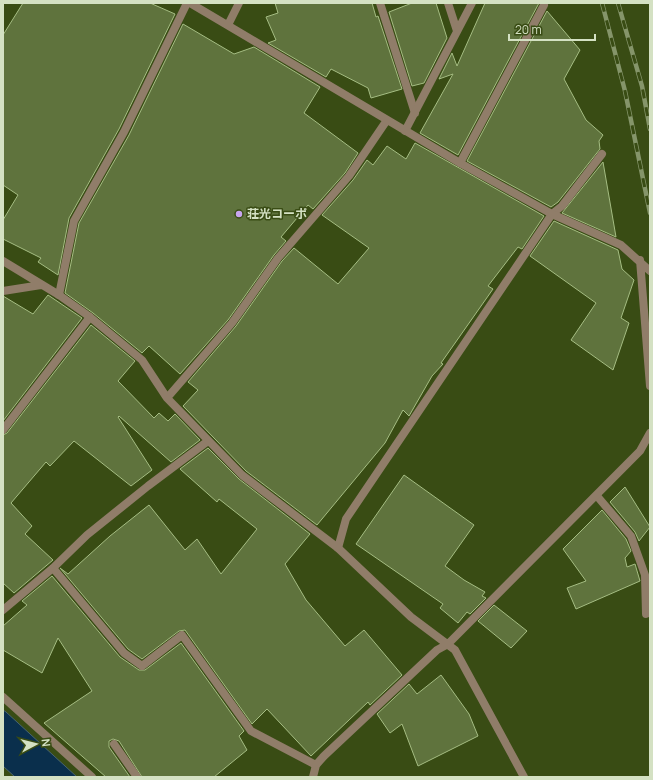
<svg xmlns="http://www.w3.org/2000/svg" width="653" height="780" font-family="Manrope,'Noto Sans JP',sans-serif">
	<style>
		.water { fill: #0a2f4c; stroke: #476470 }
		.building { fill: #5f733d; stroke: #a5bd83 }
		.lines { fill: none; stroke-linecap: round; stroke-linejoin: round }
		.service { stroke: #907d69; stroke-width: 8 }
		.minor { stroke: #907d69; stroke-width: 8 }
		.rail-casing { stroke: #85956a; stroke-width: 4.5 }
		.rail { stroke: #394c14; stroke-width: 3; stroke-dasharray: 9; stroke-linecap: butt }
		.poi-dot { fill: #c8a5ee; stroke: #394c14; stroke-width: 1.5 }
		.labels { text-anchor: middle; stroke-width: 3; stroke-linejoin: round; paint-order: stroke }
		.poi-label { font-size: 12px; font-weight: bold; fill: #d4e1c3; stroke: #394c14; text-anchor: start }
	</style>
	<rect width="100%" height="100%" fill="#394c14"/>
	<path class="water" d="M3 710 6 712 77 777H15L3 766Z"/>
	<path class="building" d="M23 3H150L175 14 119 129 69 218 58 275 38 262 41 258 3 239V220L18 195 3 185V35Z
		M275 3H372L376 17 378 16 402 89 371 98 368 88 331 69 326 77 268 43 276 40 266 17 278 13Z
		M412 3H436L447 38 424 83 412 86 389 12Z
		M485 3H539L458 155 420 133 453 74 439 79 452 53 457 66Z
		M547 11 580 50 564 79 586 120 603 135 599 141 600 149 558 202 551 207 467 161Z
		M183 24 234 54 254 47 320 87 304 113 358 153 345 173 313 209 308 205 281 237 286 241 274 255 228 320 180 374 149 346 142 353 93 313 65 293 79 223 129 135Z
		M415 143 544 216 522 249 518 247 488 286 493 289 441 363 443 364 432 376 409 416 403 410 385 443 317 525 246 471 183 406 198 390 188 382 236 326 282 261 294 248 338 284 369 248 322 215 353 180 367 160 373 165 387 146 406 159Z
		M603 162 616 237 562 213Z
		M554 221 618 250 622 269 634 280 621 318 629 323 613 370 571 340 596 303 530 256Z
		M48 295 82 318 3 421V296L33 314Z
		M91 325 135 361 118 381 154 418 159 413 168 421 175 414 200 440 171 462 119 416 118 417 152 470 131 486 74 441 50 466 46 462 11 503 32 526 25 534 53 560 14 593 3 583V435L7 433Z
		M208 448 239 479 310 534 285 564 306 600 345 646 364 630 402 675 370 705 368 702 311 756 267 709 252 724 185 630 179 631 142 659 128 649 60 568 68 574 110 536 149 505 185 550 197 539 221 574 257 529 219 499 217 502 180 469Z
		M404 475 474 525 445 566 464 580 485 592 482 596 486 598 470 614 467 612 458 623 440 608 443 604 356 544Z
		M625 487 650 527 639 541 635 532 610 502Z
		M602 510 626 539 631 551 625 558 627 567 635 564 640 581 576 609 567 588 586 581 563 549Z
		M52 576 120 657 139 670H145L181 643 244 731 239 736 247 750 214 777H142L119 741 113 739 109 741V747L130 777H106L44 723 92 691 58 638 42 673 3 650V626L27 605 22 601Z
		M494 605 527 631 511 648 478 621Z
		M441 675 469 714 478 736 418 766 402 724 390 733 377 714 409 684 417 694Z"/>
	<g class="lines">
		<path class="service" d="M380 3 415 113
			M460 163 544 5
			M59 295 74 221 124 132 187 3
			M3 430 90 317
			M597 496 631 536 645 575 646 614
			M338 548 346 519 552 214 562 206 602 154
			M53 568 124 653 142 666 182 635 251 731 316 765
			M3 610 53 568 87 535 148 486 208 441"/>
		<path class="minor" d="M190 3 460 163 552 214 621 245 650 271
			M448 3 457 31
			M228 25 239 3
			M405 131 472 3
			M640 260 650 386
			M3 261 59 295 90 317 142 360 167 398 242 475 338 548 411 617 455 650 524 777
			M3 291 41 285
			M167 398 232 323 278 258 349 176 387 120
			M3 697 92 777
			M114 744 137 777
			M313 777 316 765 324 756 437 650 448 644 640 451 650 433"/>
		<g class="rail-casing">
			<path id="rail" d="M602 3 625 91 650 213
				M618 3 642 86 650 129"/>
		</g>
		<use href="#rail" class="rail"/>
	</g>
	<circle class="poi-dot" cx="239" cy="214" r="4"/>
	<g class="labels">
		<g class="poi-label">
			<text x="247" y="218">荘光コーポ</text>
		</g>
	</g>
	<rect width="653" height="780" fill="none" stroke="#d4e1c3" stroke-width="8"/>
	<g transform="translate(36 744) rotate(83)" stroke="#394c14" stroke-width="3" paint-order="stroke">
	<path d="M0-3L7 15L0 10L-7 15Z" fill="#d4e1c3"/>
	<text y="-6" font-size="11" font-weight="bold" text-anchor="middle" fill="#d4e1c3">N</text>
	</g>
	<path d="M509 34v6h86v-6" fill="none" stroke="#d4e1c3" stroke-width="2"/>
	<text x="515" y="34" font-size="12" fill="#d4e1c3" stroke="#394c14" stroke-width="3" paint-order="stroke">20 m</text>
</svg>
